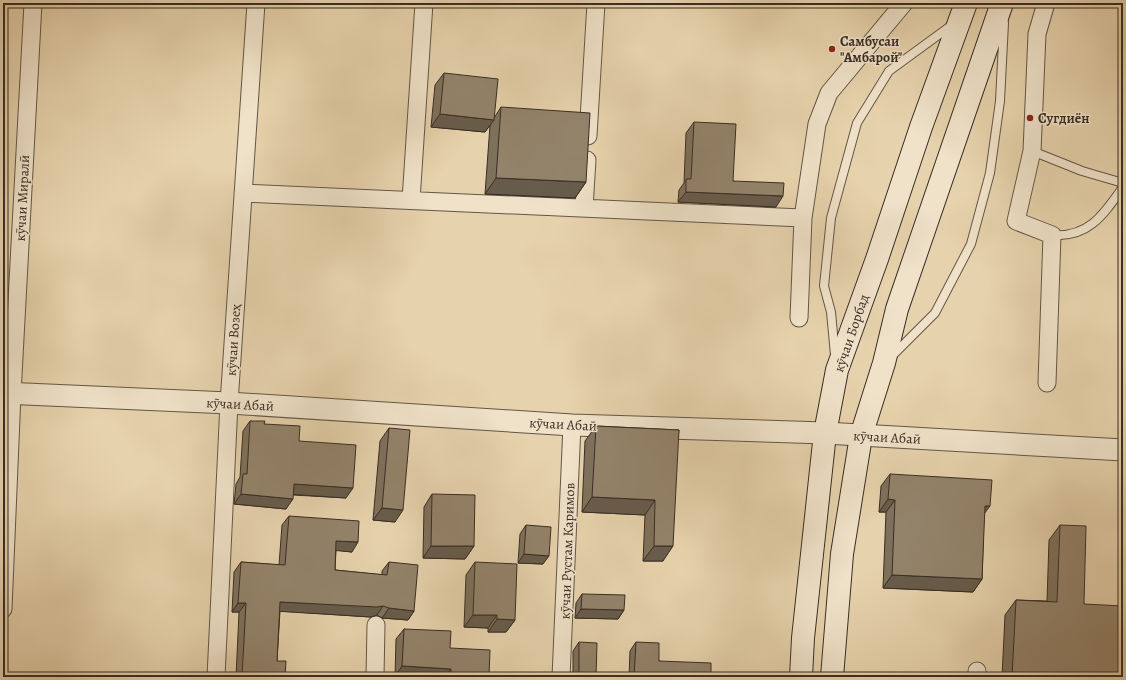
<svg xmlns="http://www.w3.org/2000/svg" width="1126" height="680" font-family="Alegreya,serif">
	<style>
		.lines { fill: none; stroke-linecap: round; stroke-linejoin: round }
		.service-casing { stroke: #645647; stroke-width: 10 }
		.minor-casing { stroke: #645647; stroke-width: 19 }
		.tertiary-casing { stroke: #645647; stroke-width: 23 }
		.secondary-casing { stroke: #392d25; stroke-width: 24 }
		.service { stroke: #efe2c9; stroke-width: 8 }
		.minor { stroke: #efe2c9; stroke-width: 17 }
		.tertiary { stroke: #efe2c9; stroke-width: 21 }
		.secondary { stroke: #efe2c9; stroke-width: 22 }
		.wall { fill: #7e715c; stroke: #392d25 }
		.shaded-wall { fill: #675c4b; stroke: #392d25 }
		.building { fill: #93836b; stroke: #392d25 }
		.poi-dot { fill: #8f2418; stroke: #efe2c9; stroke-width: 1.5 }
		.labels { text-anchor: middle; stroke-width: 3; stroke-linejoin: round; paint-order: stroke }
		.poi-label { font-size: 14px; font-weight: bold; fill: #392d25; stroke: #efe2c9; text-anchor: start }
		.street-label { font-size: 14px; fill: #392d25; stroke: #efe2c9 }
	</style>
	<rect width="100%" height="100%" fill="#e6d2ac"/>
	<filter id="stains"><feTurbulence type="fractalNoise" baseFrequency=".005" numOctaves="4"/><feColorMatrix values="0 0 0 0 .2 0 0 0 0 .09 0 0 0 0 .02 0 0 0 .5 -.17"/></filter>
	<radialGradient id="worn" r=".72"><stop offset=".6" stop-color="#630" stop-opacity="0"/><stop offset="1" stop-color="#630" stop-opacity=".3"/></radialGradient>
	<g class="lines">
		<g class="service-casing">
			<path id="service" d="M1032 151 1082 171 1123 183
				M1052 235C1089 238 1104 214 1123 187
				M835 355 831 312 824 286 831 218 857 123 889 71 952 25
				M892 356 935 313 971 244 990 173 1000 101 1004 23"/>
		</g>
		<g class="minor-casing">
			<path id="minor" d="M1046 3 1037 34 1032 151 1016 221 1052 235 1047 383
				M588 136 596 3
				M243 193 803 218
				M411 200 424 3
				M584 208 587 160
				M799 318 803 218 817 124 829 93 904 3
				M3 609 12 394 33 3
				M216 677 229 403 256 3
				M375 677 376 625
				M561 677 572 425
				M977 677V671"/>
		</g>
		<g class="tertiary-casing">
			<path id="tertiary" d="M3 393 229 403 572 425 825 433 1123 450"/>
		</g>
		<g class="secondary-casing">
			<path id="secondary" d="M801 677 803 638 825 433 837 370 877 259 921 127 966 3
				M832 677 842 554 861 436 884 363 897 309 1002 3"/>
		</g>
		<use href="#service" class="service"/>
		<use href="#minor" class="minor"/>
		<use href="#tertiary" class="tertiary"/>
		<use href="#secondary" class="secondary"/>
	</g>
	<path class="wall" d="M444 73 494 118 501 107 586 182 575 198 485 194 490 125 485 132 431 127 435 85Z
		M694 122 733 181 776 207 678 202 679 190 684 183 686 133Z
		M250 421 264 424 299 441 346 498 293 495 286 509 234 504 236 484 240 477 243 431Z
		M596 426 679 430 663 561H643L645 515 582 512 585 441Z
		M389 428 395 522 373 520 380 441Z
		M890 474 984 514 982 579 973 592 883 588 886 512H879L881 486Z
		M432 494 474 546 465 559 423 558 424 507Z
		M289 516 352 552 336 550 335 570 382 575V571L389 562 414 611 408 620 382 618 377 615 371 617 280 611 277 661 285 677H236L239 612H232L234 572 241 562 279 565 282 525Z
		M526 525 543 564 518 563 520 534Z
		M1060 525 1084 604 1123 677H1002L1005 615 1016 600 1047 601 1049 540Z
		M475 562 515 620 506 632H488V628L464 627 466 575Z
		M582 594 624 610 618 619 575 618 576 603Z
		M404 629 450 648 489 677H395L396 639Z
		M579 642 596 677H573V651Z
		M636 642 659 661 711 677H629L630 651Z"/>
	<path class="shaded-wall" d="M440 114 494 120 485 132 431 127Z
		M496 178 586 182 575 198 485 194Z
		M686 192 783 196 776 207 678 202Z
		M294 484 353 488 346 498 287 494Z
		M241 494 293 499 286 509 234 504Z
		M592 497 655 500 645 515 582 512Z
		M888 499 895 500 886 512H879Z
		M985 506H990L981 518Z
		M382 508 403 510 395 522 373 520Z
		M336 541 358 542 352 552 330 550Z
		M431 546H474L465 559 423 558Z
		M654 546H673L663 561H643Z
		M524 554 549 556 543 564 518 563Z
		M892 575 982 579 973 592 883 588Z
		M280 602 383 606 377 615 371 617 274 611Z
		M238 603H246L239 612H232Z
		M389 608 414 611 408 620 382 618Z
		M581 609 624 610 618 619 575 618Z
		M473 615H497L488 628 464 627Z
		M497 619 515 620 506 632H488Z
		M402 666 451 669 445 677H395Z"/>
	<path class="building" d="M444 73 498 79 494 120 440 114Z
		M501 107 590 113 586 182 496 178Z
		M694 122 736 124 733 181 784 183 783 196 686 192V179H691Z
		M250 421H265L264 424 300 426 299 441 356 445 353 488 294 484 293 499 241 494 243 474H247Z
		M596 426 679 430 673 546H654L655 500 592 497Z
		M389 428 410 430 403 510 382 508Z
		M890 474 992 480 990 506H985L982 579 892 575 895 500 888 499Z
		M432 494 475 495 474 546H431Z
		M289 516 359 521 358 542 336 541 335 570 387 575 389 562 418 565 414 611 389 608 383 606 377 607 280 602 277 661H286L285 677H242L246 603H238L241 562 285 565Z
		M526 525 551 527 549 556 524 554Z
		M1060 525 1086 526 1084 604 1123 606V677H1012L1016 600 1057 602Z
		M475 562 517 564 515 620 497 619V615H473Z
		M582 594 625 595 624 610 581 609Z
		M404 629 451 631 450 648 490 650 489 677H451V669L402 666Z
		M579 642 597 643 596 677H579Z
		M636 642 659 643V661L711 663V677H634Z"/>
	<g class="poi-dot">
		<circle cx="832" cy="49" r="4"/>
		<circle cx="1030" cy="118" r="4"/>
	</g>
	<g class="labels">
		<g class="poi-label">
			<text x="840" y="46">Самбусаи<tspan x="840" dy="16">"Амбарой"</tspan></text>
			<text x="1038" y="123">Сугдиён</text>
		</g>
		<g class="street-label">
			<text transform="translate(22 198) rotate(-87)" y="5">кӯчаи Миралӣ</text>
			<text transform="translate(851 333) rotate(-71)" y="5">кӯчаи Борбад</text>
			<text transform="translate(233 340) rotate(-86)" y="5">кӯчаи Возеҳ</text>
			<text transform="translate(240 404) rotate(3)" y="5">кӯчаи Абаӣ</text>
			<text transform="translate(563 424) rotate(3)" y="5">кӯчаи Абаӣ</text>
			<text transform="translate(887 437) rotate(3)" y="5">кӯчаи Абаӣ</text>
			<text transform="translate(567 551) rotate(-88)" y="5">кӯчаи Рустам Каримов</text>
		</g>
	</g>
	<rect width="1126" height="680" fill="none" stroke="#e6d2ac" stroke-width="16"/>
	<rect x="4" y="4" width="1118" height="672" fill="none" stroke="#392d25" stroke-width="2"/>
	<rect x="8" y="8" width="1110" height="664" fill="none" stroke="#392d25"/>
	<rect width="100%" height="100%" filter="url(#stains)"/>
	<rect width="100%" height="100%" fill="url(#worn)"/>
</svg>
